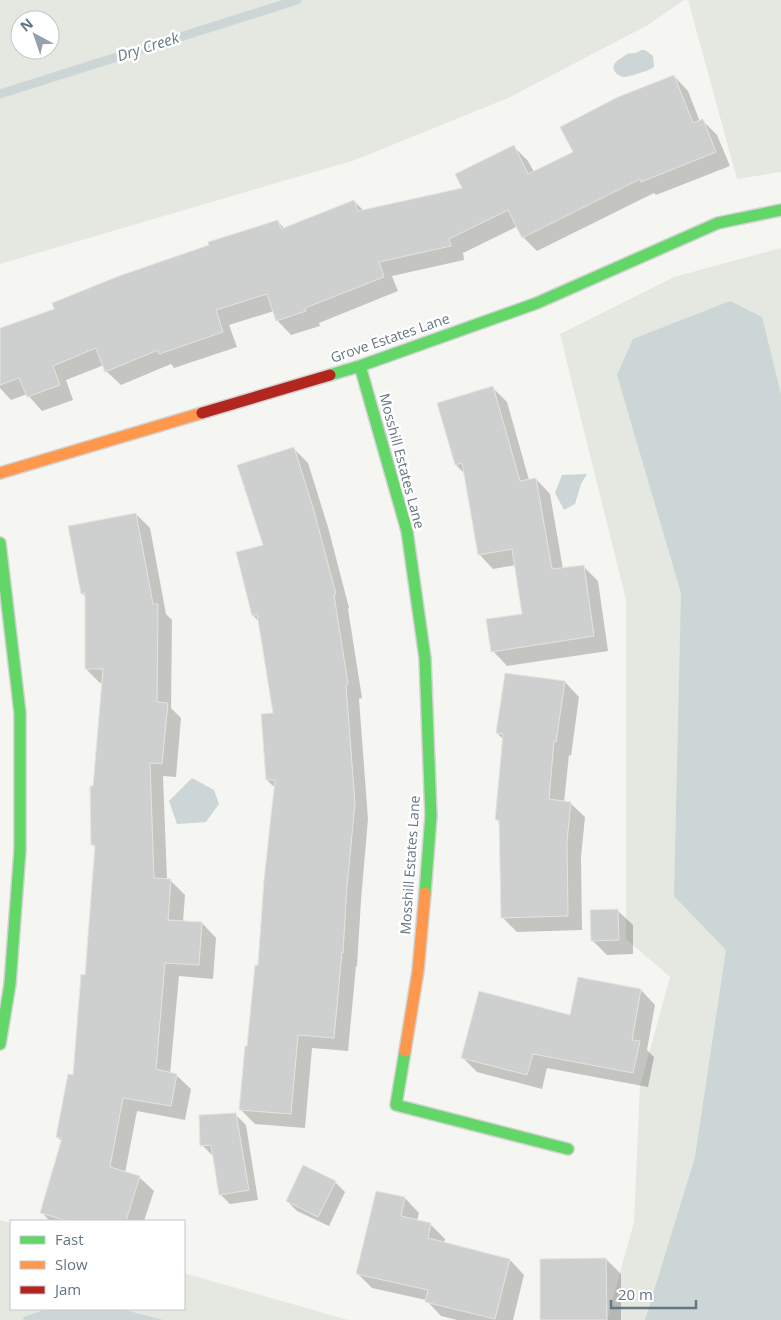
<svg xmlns="http://www.w3.org/2000/svg" width="781" height="1320" font-family="'Open Sans',sans-serif">
	<style>
		.green { fill: #e4e8e0; fill-rule: evenodd }
		.water { fill: #cdd6d7 }
		.shadow { fill: #0003 }
		.lines { fill: none; stroke-linecap: round; stroke-linejoin: round }
		.stream { stroke: #cdd6d7; stroke-width: 9 }
		.building { fill: #ced0d0; stroke: #e4e4e2 }
		.fast-casing { stroke: #d1d3d2; stroke-width: 14 }
		.slow-casing { stroke: #d1d3d2; stroke-width: 14 }
		.jam-casing { stroke: #d1d3d2; stroke-width: 14 }
		.fast { stroke: #63d668; stroke-width: 11 }
		.slow { stroke: #ff974d; stroke-width: 11 }
		.jam { stroke: #b3261e; stroke-width: 11 }
		.labels { text-anchor: middle; stroke-width: 5; stroke-linejoin: round; paint-order: stroke }
		.street-label { font-size: 14px; fill: #637684; stroke: #fff }
		.water-label { font-size: 15px; font-style: italic; fill: #5f7881; stroke: #fff }
	</style>
	<rect width="100%" height="100%" fill="#f5f5f2"/>
	<path class="green" d="M0 0H684L648 25 508 98 355 160 0 264ZM20 20H50V50H20Z
		M688 0H781V172L737 179Z
		M781 248V1320H607L634 1222 640 1086 670 977 626 939V600L560 334 674 277Z
		M0 1220 11 1223V1309H184V1273L348 1320H0Z"/>
	<path class="water" d="M641 50H645L653 56 654 67C651 70 628 77 624 77 616 76 609 67 617 61 620 59 624 56 627 54 632 52 634 55 641 50Z
		M730 301 762 317 781 394V1320H645L695 1157 726 950 674 896 681 593 617 375 633 339Z
		M587 474 581 484 575 504 564 510 555 493 562 475Z
		M192 778 214 790 219 804 206 822 177 824 169 801Z
		M46 1309H121L163 1320H23L24 1317Z"/>
	<path class="shadow" d="M674 76 688 91 700 122 703 121 717 135 730 166 656 195 654 193 537 251 523 237 518 226 463 253 464 260 392 276 398 291 319 323 320 326 291 335 277 320 274 311 229 325 237 347 174 368 171 364 121 385 106 371 104 365 66 380 73 400 42 411 27 394 11 400 0 388V329L56 309 277 221 285 229 354 201 364 211 464 189 514 147 528 161 534 172 574 152Z
		M493 388 507 402 529 480 536 479 550 494 563 569 583 566 598 581 608 651 507 666 493 651 524 615 516 565 493 569 479 554 465 474 456 465Z
		M293 448 308 463 328 527 349 608 348 609 362 698 359 699 368 819 361 900 357 966H356L348 1051 312 1048 305 1128 255 1124 241 1110 259 967 275 788 267 780 274 714 259 622 253 615 265 546Z
		M136 514 150 528 166 614 172 620 171 708 181 718 176 777 163 776 167 880 171 881 185 895 183 922 202 923 216 938 213 979 179 976 170 1074 176 1075 191 1089 185 1120 137 1111 125 1173 139 1177 154 1191 144 1221H50L41 1212 63 1142 57 1137 74 1076 86 976 96 848 93 845 94 787 104 683H100L86 669V598L82 593Z
		M565 682 579 697 571 756 569 755 564 802 570 803 585 817 581 857 582 930 517 932 502 917 501 824 496 819 503 739 497 733Z
		M618 911 633 925V954L607 955 592 940Z
		M641 990 655 1005 647 1050 654 1057 648 1087 547 1068 542 1089 477 1072 462 1057Z
		M236 1115 246 1125 258 1200 230 1204 220 1194 214 1155H212L202 1145Z
		M304 1167 335 1182 345 1192 329 1226 297 1211 287 1201Z
		M405 1198 419 1213 417 1221 431 1225 445 1239 444 1244 510 1260 524 1275 513 1320H457L441 1316 426 1300 372 1288 358 1274Z
		M606 1259 621 1274V1320H542Z"/>
	<g class="lines">
		<path class="stream" d="M0 94 297 0"/>
	</g>
	<path class="building" d="M674 75 693 123 703 119 716 152 641 182 640 179 522 238 508 210 449 239 451 246 379 262 384 277 305 308 306 311 276 321 267 294 216 310 223 332 159 354 158 350 105 372 96 348 53 366 60 385 27 397 19 378 0 385V328L54 309 52 303 119 276 209 245 208 242 278 220 281 229 354 200 358 211 462 188 455 174 514 145 528 174 573 152 560 127 618 97Z
		M493 386 520 481 536 478 552 569 584 565 594 636 491 652 486 619 522 614 512 549 478 555 462 463 455 465 437 403Z
		M294 447 314 511 336 594 334 595 348 684 346 685 355 804 347 886 343 953 342 952 334 1038 298 1035 291 1114 239 1110 245 1046H247L255 965H258L264 880 275 780H266L261 714 273 713 257 614 252 616 236 552 263 545 237 465Z
		M136 513 153 604H158L157 702 168 703 162 764 150 763 154 878 171 879 168 920 202 922 199 965 165 963 156 1069 177 1074 171 1106 123 1098 110 1167 140 1176 126 1221H68L40 1213 62 1138 56 1137 68 1074 73 1075 81 974 85 975 95 845H91L90 786H93L103 669H85V593L81 594 68 526Z
		M505 673 565 681 556 742 554 741 549 799 571 802 567 841 568 916 501 918 499 820H495L503 734 496 733Z
		M618 909 619 940 591 941 590 910Z
		M578 977 641 989 632 1040 640 1041 633 1073 533 1054 527 1075 461 1058 479 991 570 1015Z
		M236 1113 249 1190 219 1195 211 1145 200 1146 199 1115Z
		M303 1165 336 1181 318 1217 286 1201Z
		M376 1191 405 1197 401 1216 431 1223 428 1238 510 1259 495 1319 425 1302 428 1290 356 1274Z
		M606 1258 607 1320H540V1259Z"/>
	<g class="lines">
		<g class="fast-casing">
			<path id="fast" d="M360 366 407 531 425 658 431 816 425 893
				M330 375 360 366 537 303 718 223 781 210
				M0 543 20 713V850L10 984 0 1044
				M405 1051 396 1105 568 1149"/>
		</g>
		<g class="slow-casing">
			<path id="slow" d="M0 473 202 413
				M405 1051 418 971 425 893"/>
		</g>
		<g class="jam-casing">
			<path id="jam" d="M202 413 330 375"/>
		</g>
		<use href="#fast" class="fast"/>
		<use href="#slow" class="slow"/>
		<use href="#jam" class="jam"/>
	</g>
	<g class="labels">
		<g class="street-label">
			<text transform="translate(390 338) rotate(-19)" y="5">Grove Estates Lane</text>
			<text transform="translate(402 461) rotate(75)" y="5">Mosshill Estates Lane</text>
			<text transform="translate(410 865) rotate(-86)" y="5">Mosshill Estates Lane</text>
		</g>
		<g class="water-label">
			<text transform="translate(148 47) rotate(-18)" y="5">Dry Creek</text>
		</g>
	</g>
	<rect x="10" y="1220" width="175" height="90" fill="#ffffff" stroke="#c1c8ce"/>
	<rect x="20" y="1236" width="25" height="8" fill="#63d668" stroke="#c1c8ce"/>
	<text x="55" y="1245" font-size="15" fill="#637684">Fast</text>
	<rect x="20" y="1261" width="25" height="8" fill="#ff974d" stroke="#c1c8ce"/>
	<text x="55" y="1270" font-size="15" fill="#637684">Slow</text>
	<rect x="20" y="1286" width="25" height="8" fill="#b3261e" stroke="#c1c8ce"/>
	<text x="55" y="1295" font-size="15" fill="#637684">Jam</text>
	<g transform="translate(35 35) rotate(320)"><circle r="24" fill="#ffffff" stroke="#c1c8ce"/>
	<path d="M0-4L9 19L0 12L-9 19Z" fill="#96a2aa"/>
	<text y="-8" font-size="14" font-weight="bold" text-anchor="middle" fill="#637684">N</text>
	</g>
	<path d="M611 1300v8h85v-8" fill="none" stroke="#637684" stroke-width="2.5"/>
	<text x="618" y="1300" font-size="15" fill="#637684" stroke="#ffffff" stroke-width="4" paint-order="stroke">20 m</text>
</svg>
